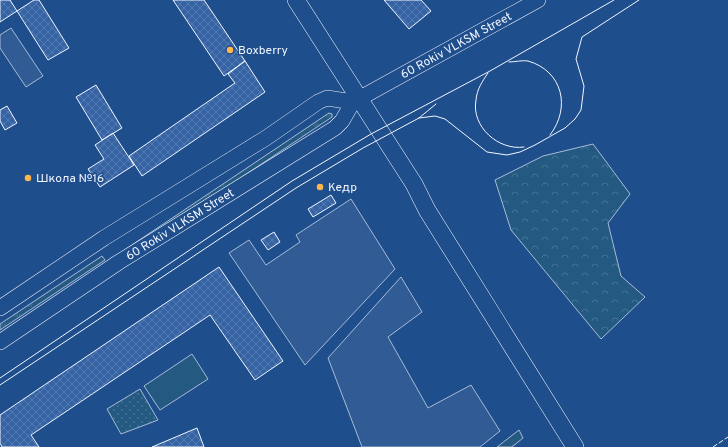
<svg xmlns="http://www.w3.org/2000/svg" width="728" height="447" font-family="Overpass,sans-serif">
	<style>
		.grass { fill: url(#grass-tufts); stroke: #a8bbd7 }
		.forest { fill: url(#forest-crowns); stroke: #a8bbd7 }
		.park { fill: url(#park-dots); stroke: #a8bbd7 }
		.pitch { fill: #245a82; stroke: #a8bbd7 }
		.parking { fill: #305b95; stroke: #a8bbd7 }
		.building { fill: url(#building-cross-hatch); stroke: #f2f6ff }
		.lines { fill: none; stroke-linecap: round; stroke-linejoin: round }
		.tertiary-casing { stroke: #f2f6ff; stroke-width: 16 }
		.secondary-casing { stroke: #f2f6ff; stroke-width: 18 }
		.tertiary { stroke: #1f4e8c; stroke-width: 15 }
		.secondary { stroke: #1f4e8c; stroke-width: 17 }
		.tram { stroke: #f2f6ff; stroke-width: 1 }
		.fence { stroke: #f2f6ff; stroke-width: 1; stroke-dasharray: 5 2; stroke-linecap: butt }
		.poi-dot { fill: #ffb74d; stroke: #1f4e8c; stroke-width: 1.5 }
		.labels { text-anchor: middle; stroke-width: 3; stroke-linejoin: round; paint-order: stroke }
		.street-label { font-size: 12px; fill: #f2f6ff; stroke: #1f4e8c }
		.poi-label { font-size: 12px; fill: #f2f6ff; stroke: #1f4e8c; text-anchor: start }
	</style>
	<defs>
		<pattern id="grass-tufts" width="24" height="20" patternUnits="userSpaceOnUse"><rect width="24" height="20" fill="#245a82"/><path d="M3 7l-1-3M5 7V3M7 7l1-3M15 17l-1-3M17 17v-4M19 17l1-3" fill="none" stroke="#447295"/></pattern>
		<pattern id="forest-crowns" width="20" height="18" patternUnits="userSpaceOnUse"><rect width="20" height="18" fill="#245a82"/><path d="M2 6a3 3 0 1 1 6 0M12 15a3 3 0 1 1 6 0" fill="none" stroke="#447295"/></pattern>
		<pattern id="park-dots" width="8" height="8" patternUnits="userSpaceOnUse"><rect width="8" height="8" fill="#245a82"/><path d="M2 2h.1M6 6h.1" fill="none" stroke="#447295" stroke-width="1.8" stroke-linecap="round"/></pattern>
		<pattern id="building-cross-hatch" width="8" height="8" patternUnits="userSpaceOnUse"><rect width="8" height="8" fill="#3563a3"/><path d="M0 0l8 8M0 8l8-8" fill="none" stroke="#537ab1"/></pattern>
	</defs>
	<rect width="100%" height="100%" fill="#1f4e8c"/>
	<path class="grass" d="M329 113 332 114V117L125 255 123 251Z
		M102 256 105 260 0 330V324Z"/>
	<path class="forest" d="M593 144 630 194 608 223 621 276 645 297 601 339 511 230 495 180 543 156Z
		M519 430 523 438 512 447H497Z"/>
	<path class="park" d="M140 389 158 420 121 434 107 409Z"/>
	<path class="pitch" d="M192 354 208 379 160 410 144 386Z"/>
	<path class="parking" d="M11 28 43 76 26 87 0 48V35Z
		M351 199 395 269 305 365 229 253 249 240 266 265 300 242 296 235Z
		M401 277 422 312 388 337 428 408 471 385 500 431 480 447H362L328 358Z"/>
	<path class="building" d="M0 0H10L17 11 0 22Z
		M34 0H39L69 48 48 60 17 11Z
		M173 0H204L245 61 224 76Z
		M384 0H421L431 11 409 29Z
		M245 61 265 92 142 176 129 156 235 83 228 74Z
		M96 85 122 128 102 140 76 97Z
		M7 106 17 123 5 130 0 121V110Z
		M113 133 134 165 100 187 88 169 104 159 95 145Z
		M331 195 336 203 313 217 308 209Z
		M274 232 280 242 268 250 261 240Z
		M219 267 283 361 255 380 210 315 31 435 39 447H2L0 443V415Z
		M197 428 204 447H152Z"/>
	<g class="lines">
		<g class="tertiary-casing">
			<g id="tertiary">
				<path d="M0 308 104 238 266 138 318 102 327 98 353 102"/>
				<path id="s1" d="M0 342 119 262 335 128 342 121 353 102 538 0"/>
			</g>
		</g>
		<g class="secondary-casing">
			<path id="secondary" d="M296 0 414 184 427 210 575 447"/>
		</g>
		<use href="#tertiary" class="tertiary"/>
		<use href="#secondary" class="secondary"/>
		<path class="tram" d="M509 62C515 62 522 60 528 61 563 71 571 108 550 135
			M488 73C482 82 477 89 476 100 471 127 499 151 524 147
			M419 118 435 116 445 119 487 152 507 155 520 152 535 145 565 128 575 119 581 110 584 86 576 59 582 37 639 0
			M0 378 292 181 371 134 490 71 614 0
			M0 385 296 188 363 148 419 118 436 104"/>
		<path class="fence" d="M713 447 728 437"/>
	</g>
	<g class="poi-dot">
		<circle cx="230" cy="50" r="4"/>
		<circle cx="28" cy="178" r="4"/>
		<circle cx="320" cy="187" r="4"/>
	</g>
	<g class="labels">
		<g class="street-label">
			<text dy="4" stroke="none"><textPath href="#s1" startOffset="547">60 Rokiv VLKSM Street</textPath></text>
			<text dy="4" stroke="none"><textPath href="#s1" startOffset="215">60 Rokiv VLKSM Street</textPath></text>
		</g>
		<g class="poi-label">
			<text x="238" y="54">Boxberry</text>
			<text x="36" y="182">Школа №16</text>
			<text x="328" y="191">Кедр</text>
		</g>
	</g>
</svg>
